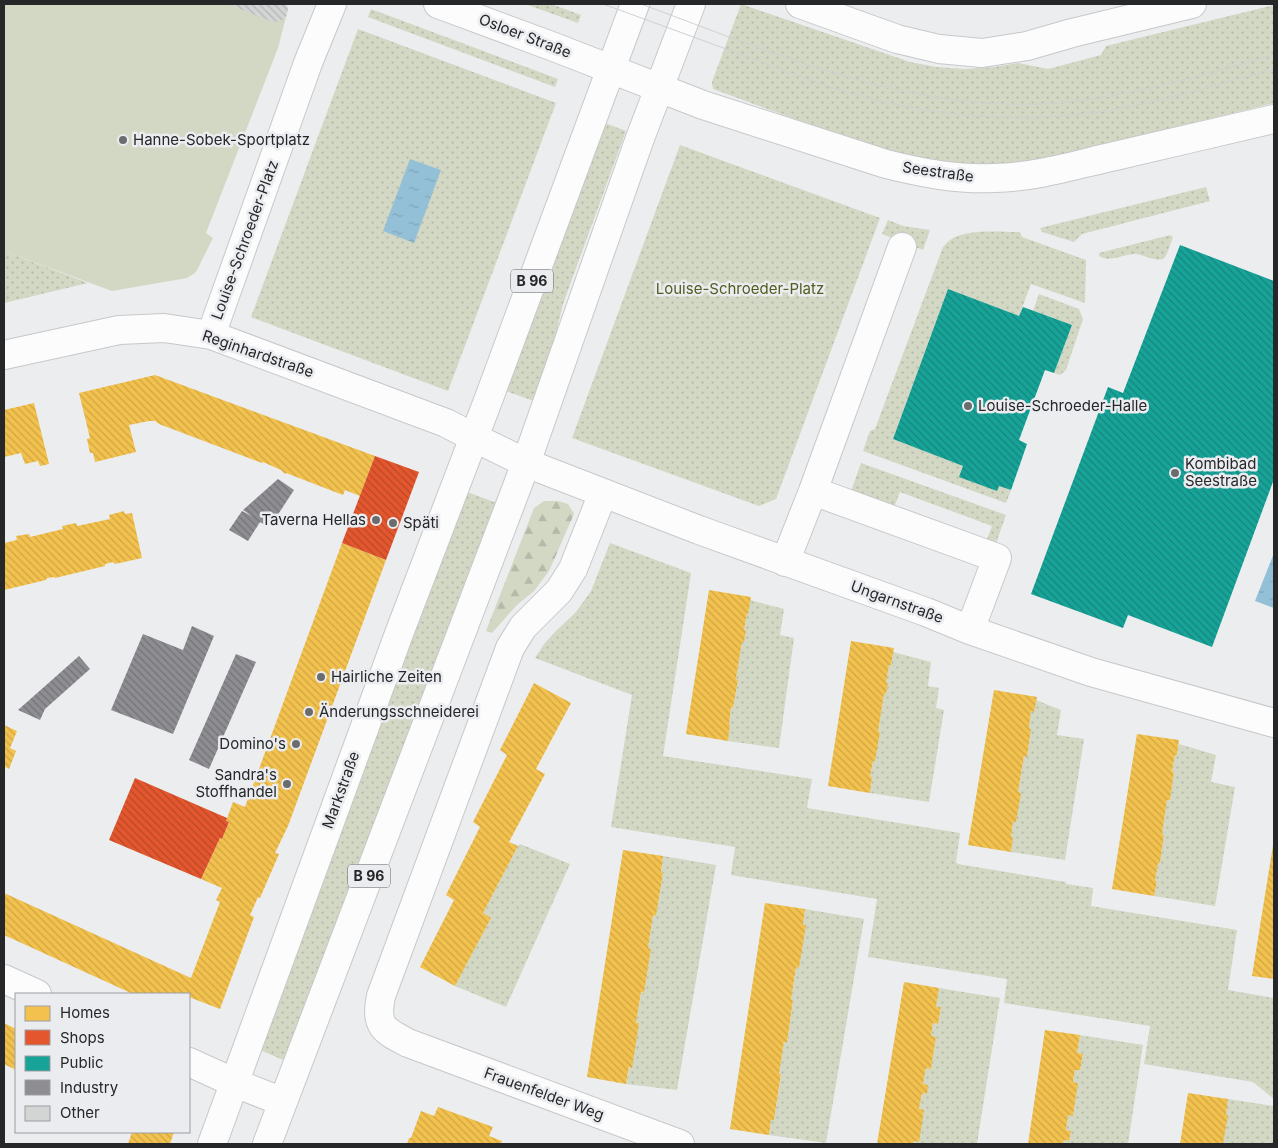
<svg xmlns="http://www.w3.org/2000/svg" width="1278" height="1148" font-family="Inter,sans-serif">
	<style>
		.green { fill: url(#green-dots) }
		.forest { fill: url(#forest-firs) }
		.pitch { fill: #d2d8c3 }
		.water { fill: url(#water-ripples) }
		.homes { fill: url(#homes-back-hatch) }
		.shops { fill: url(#shops-back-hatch) }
		.public { fill: url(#public-back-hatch) }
		.industry { fill: url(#industry-back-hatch) }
		.building { fill: url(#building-back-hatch) }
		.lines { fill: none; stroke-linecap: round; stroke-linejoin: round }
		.minor-casing { stroke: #c7c8ca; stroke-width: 30 }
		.major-casing { stroke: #c7c8ca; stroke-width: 30 }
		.minor { stroke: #fcfcfd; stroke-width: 28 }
		.major { stroke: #fcfcfd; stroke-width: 28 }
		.tram { stroke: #d1d1d1; stroke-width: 1 }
		.poi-dot { fill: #6b6c6e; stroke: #eaecf0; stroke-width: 2 }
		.labels { text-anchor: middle; stroke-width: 5; stroke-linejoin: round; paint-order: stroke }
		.shield { fill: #eaecf0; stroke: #616264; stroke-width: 1 }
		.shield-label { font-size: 14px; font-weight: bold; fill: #262728 }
		.street-label { font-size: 15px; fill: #262728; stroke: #eaecf0 }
		.poi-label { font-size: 15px; fill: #262728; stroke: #eaecf0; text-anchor: start }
		.park-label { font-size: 15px; fill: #525d1e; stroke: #eaecf0 }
	</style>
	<defs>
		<pattern id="green-dots" width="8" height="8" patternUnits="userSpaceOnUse" patternTransform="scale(1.25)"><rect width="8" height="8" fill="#d2d8c3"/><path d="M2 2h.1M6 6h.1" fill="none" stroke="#b4b9a8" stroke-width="1.8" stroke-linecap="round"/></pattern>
		<pattern id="forest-firs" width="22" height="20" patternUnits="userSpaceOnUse" patternTransform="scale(1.25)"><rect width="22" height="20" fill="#d2d8c3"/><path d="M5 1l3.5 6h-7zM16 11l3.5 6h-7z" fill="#b4b9a8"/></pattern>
		<pattern id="water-ripples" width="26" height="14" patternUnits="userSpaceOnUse" patternTransform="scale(1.25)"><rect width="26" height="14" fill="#94c0d7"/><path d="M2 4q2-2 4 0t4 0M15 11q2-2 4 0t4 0" fill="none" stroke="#7fa5b9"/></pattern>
		<pattern id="homes-back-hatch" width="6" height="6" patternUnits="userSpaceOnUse" patternTransform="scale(1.25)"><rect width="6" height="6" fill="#f2c14e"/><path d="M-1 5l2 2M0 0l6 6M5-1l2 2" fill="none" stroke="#cfa644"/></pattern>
		<pattern id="shops-back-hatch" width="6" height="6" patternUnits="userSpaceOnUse" patternTransform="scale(1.25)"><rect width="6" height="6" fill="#e4572e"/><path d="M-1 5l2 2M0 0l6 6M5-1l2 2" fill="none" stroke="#b94827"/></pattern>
		<pattern id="public-back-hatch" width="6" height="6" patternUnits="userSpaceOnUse" patternTransform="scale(1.25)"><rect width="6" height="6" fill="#17a398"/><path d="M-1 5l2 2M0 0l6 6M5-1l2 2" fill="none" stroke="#15857c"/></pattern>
		<pattern id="industry-back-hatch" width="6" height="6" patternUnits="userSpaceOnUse" patternTransform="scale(1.25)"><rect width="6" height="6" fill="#8d8d92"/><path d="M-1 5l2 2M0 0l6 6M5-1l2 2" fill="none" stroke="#737377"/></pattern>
		<pattern id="building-back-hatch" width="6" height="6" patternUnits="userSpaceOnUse" patternTransform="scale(1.25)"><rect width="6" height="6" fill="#d3d4d4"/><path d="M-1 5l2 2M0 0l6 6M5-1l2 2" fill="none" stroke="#b5b6b6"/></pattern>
	</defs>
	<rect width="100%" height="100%" fill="#ebedef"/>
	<path class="green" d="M525 4H551L581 15 578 23Z
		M741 4 910 62 936 67 965 69 994 67 1018 63 1048 69 1101 55 1106 46 1274 5V103L1051 158 1007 164 965 165 926 160 869 146 713 89 712 82Z
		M371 9 558 79 555 87 368 17Z
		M358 29 556 103 448 391 251 317Z
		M605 123 626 131 563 304 553 346 534 401 506 391Z
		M680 145 880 218 776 499 759 506 572 438Z
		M1206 187 1210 201 1082 234 1074 242 1042 232 1040 228Z
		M888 220 903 226 930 230 923 250 882 234Z
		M1020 232 1022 237 1086 260 1085 303 1031 284 1019 316 948 289 893 439 963 466 999 486 1011 490 1006 503 863 451 870 431 875 429 943 247C945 245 947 242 949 241 964 228 1000 232 1020 232Z
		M1170 235 1173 237C1171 242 1167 257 1163 259 1156 262 1142 254 1135 254 1124 254 1109 263 1099 256V253Z
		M4 251 88 283 4 303Z
		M1039 294 1079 309 1083 319 1066 370 1060 375 1054 373 1072 325 1033 311Z
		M861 463 1006 515 995 546 986 542 992 526 900 492 893 510 850 494Z
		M467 492 497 503 288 1062 260 1050Z
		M610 543 691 573 663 756 812 779 807 808 960 833 956 862 958 864 1066 882V884L1093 888 1091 906 1237 930 1228 990 1274 998V1099L1253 1082 1144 1064 1150 1026 1004 1003 1007 979 868 957 877 899 731 875 735 847 611 827 632 695 535 658 544 644 556 631 576 612 591 591Z
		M750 600 784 609 780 635 794 638 779 748 728 741 730 726 729 725 731 707 733 708 738 680 736 679 742 642 745 630H744L747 613H748Z
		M893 652 931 662 928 686 939 688 936 708 944 710 929 802 870 793 872 777H870L873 761H875L878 732 884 694H886L888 683H886L889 665H891Z
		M1036 700 1061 710 1057 735 1084 739 1065 860 1011 852 1013 838 1011 837 1013 822 1020 793 1018 792 1024 756H1027L1031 729 1029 728 1031 711 1034 712Z
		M1179 744 1216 755 1211 782 1235 787 1215 906 1154 896 1157 881H1155L1158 863H1160L1164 835H1162L1167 800H1170L1174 772 1172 771 1175 755H1177Z
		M520 844 570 864 506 1007 455 986 491 918 483 913 518 846Z
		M663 856 716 865 677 1090 626 1084 639 1023H636L641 993H644L651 949 648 948 653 915 656 916 663 873 661 872Z
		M805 909 864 919 826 1143 769 1135 771 1120H774L781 1075 779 1074 784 1042 787 1043 793 1001 791 1000 796 967 799 968 805 925H803Z
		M939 988 1000 998 977 1144H913L914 1141 918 1142 919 1109 922 1093 927 1094 923 1084 926 1068 931 1069 936 1037 931 1036 933 1023 938 1024 941 1007H936Z
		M1080 1035 1143 1045 1128 1144H1063L1064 1140 1069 1141 1071 1131 1066 1130 1068 1115H1073L1078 1083 1073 1082 1075 1070H1080L1083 1054 1077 1053Z
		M1228 1099 1274 1106V1144H1223L1227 1115H1226Z"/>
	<path class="forest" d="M544 501H558L568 504 574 514 549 571 534 591 517 605 492 633 486 631 534 508Z"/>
	<path class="pitch" d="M4 4H286L288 9 287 13 278 48 206 233 213 238 197 270 195 273 187 278 112 291 4 251Z"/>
	<path class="water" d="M410 159 441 170 414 243 383 231Z
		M1274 553V608L1255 601Z"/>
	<path class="homes" d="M155 375 375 456 360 496 345 490 343 495 286 473 285 474 281 470 263 462 262 463 159 424 155 421H149L129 425 136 452 95 462 93 453H90L87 439 90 438 79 393Z
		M34 403 49 464 40 466 38 461 25 464 21 453 4 457V410Z
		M124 511 125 514 132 513 142 558 115 564 113 562 105 564V566L55 578 54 577 47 578 46 580 4 590V543L17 540 16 536 29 534 30 537 63 529 62 526 76 523 77 526 110 519 109 515Z
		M342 543 386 560 288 826 275 853 279 854 260 898 258 897 250 915 254 917 220 1009 189 997V994H133L4 935V893L191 978 220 902 216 900 222 888 201 879 220 838 222 839 229 822 226 821 233 802 245 807Z
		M709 590 751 597 748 614 747 613 744 630H746L744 642H742L736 679 738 680 733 708 731 707 729 725H730L728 741 686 734Z
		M851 641 894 648 891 665H889L886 683H888L886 694H884L878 732H880L875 761H873L870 777H872L870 793 828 786Z
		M534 683 571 703 536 769 545 774 509 842 518 846 483 913 491 918 455 986 420 967 454 900 446 895 480 827 473 822 507 755 500 750Z
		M994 690 1037 697 1034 712 1031 711 1029 728 1031 729 1027 757 1024 756 1018 792 1021 793 1016 822H1013L1011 837H1013L1011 852 968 845Z
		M4 725 17 731 10 748 16 751 9 769 4 766Z
		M1137 734 1179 740 1177 755H1175L1172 771 1174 772 1170 800H1167L1162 835H1164L1160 863H1158L1155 881H1157L1154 896 1112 889Z
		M1273 845 1274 846V979L1252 976Z
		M623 850 663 856 661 872 663 873 656 916 653 915 648 948 651 949 644 993 641 992 636 1023H639L632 1068 629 1067 626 1084 587 1077Z
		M765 903 805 909 803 925H806L799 968 796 967 791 1000H793L787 1043 784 1042 779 1074H781L774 1120H771L769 1135 730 1129Z
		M904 982 939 988 936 1007H941L938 1024 933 1023 931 1036 936 1037 931 1069 926 1068 923 1084 928 1085 927 1094 922 1093 919 1109 924 1110 919 1142 914 1141 913 1144H877Z
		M4 1023 16 1029V1070L4 1064Z
		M1045 1030 1080 1035 1077 1053 1083 1054 1080 1070H1075L1073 1082 1078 1083 1073 1116 1068 1115 1066 1130 1071 1131 1069 1141 1064 1140 1063 1144H1028Z
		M1188 1093 1228 1099 1226 1115H1228L1223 1144H1180Z
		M438 1107 493 1127 489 1136 502 1141 501 1144H407L409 1138H411L421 1111 434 1116Z
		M132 1132H174L170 1144H128Z"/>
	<path class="shops" d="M375 456 419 472 386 560 342 543Z
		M135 778 227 818 226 821 229 822 222 839 220 838 201 879 109 840Z"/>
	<path class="public" d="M1180 245 1274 281V479L1212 647 1128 615 1123 628 1031 594 1108 387 1123 393Z
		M948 289 1019 316 1023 307 1072 325 1054 373 1045 370 1019 440 1027 444 1011 490 999 486 997 491 959 477 963 466 893 439Z"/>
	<path class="industry" d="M278 479 294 490 277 516 272 513 265 525 260 522 248 541 229 530 242 511 252 516 243 510Z
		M192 626 214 636 173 734 111 710 143 634 183 650Z
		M236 654 256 662 209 769 189 760Z
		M79 656 90 669 45 709 40 720 18 710Z"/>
	<path class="building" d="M228 4H286L288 9 286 17 284 19 277 22H273Z"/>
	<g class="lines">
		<g class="minor-casing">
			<path id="minor" d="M211 335 308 63 332 4
				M4 355 119 330 164 328 211 335 446 423 473 437
				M526 463 699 530 926 612 970 630 1091 672 1274 723
				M813 491 997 558 970 630
				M603 493 573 569 559 591 523 627 510 648 381 996C375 1026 383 1030 408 1043L680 1144
				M785 562 813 491 902 247
				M4 979 37 994
				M189 1062 235 1083"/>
		</g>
		<g class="major-casing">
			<path id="major" d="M438 4 554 47 703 105 886 164C922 173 958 180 995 178 1036 177 1075 165 1115 156 1168 144 1221 131 1274 119
				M800 4 897 39 939 49 982 53 1027 46 1072 33 1192 4
				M473 437 526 463
				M235 1083 283 1102
				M212 1144 400 631 489 398 635 4
				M267 1144 526 463 639 141 691 4"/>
		</g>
		<use href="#minor" class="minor"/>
		<use href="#major" class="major"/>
		<path class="tram" d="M603 4C655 23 707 42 759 61 806 79 853 97 903 106 958 117 1016 120 1072 115 1141 109 1208 87 1274 69
			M641 4C769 51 899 109 1038 104 1119 101 1197 76 1274 55"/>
	</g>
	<g class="poi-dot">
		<circle cx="123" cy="140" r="5"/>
		<circle cx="968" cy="406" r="5"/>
		<circle cx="1175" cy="473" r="5"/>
		<circle cx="376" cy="520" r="5"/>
		<circle cx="393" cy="523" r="5"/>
		<circle cx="321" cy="677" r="5"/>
		<circle cx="309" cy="712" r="5"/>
		<circle cx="296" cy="744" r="5"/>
		<circle cx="287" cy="784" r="5"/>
	</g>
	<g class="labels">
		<g class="shield">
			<rect x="511" y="269.5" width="42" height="23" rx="4"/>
			<rect x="348" y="864.5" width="42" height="23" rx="4"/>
		</g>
		<g class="shield-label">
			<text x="532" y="286">B 96</text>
			<text x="369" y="881">B 96</text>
		</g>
		<g class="street-label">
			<text transform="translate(525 36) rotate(21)" y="5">Osloer Straße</text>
			<text transform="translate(938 172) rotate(8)" y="5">Seestraße</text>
			<text transform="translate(245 240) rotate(-70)" y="5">Louise-Schroeder-Platz</text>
			<text transform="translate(258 354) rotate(19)" y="5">Reginhardstraße</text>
			<text transform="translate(897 602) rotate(20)" y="5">Ungarnstraße</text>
			<text transform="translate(341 790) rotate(-70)" y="5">Markstraße</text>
			<text transform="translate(544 1094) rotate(20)" y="5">Frauenfelder Weg</text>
		</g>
		<g class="poi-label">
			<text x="133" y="145">Hanne-Sobek-Sportplatz</text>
			<text x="978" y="411">Louise-Schroeder-Halle</text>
			<text x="1185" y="469">Kombibad<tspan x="1185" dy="17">Seestraße</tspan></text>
			<text x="366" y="525" text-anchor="end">Taverna Hellas</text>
			<text x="403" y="528">Späti</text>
			<text x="331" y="682">Hairliche Zeiten</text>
			<text x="319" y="717">Änderungsschneiderei</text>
			<text x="286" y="749" text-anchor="end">Domino's</text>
			<text x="277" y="780" text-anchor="end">Sandra's<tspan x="277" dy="17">Stoffhandel</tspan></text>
		</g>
		<g class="park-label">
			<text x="740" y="294">Louise-Schroeder-Platz</text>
		</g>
	</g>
	<rect width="1278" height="1148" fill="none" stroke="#262728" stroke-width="10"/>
	<rect x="15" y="993" width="175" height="140" fill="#eaecf0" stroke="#9c9da0"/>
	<rect x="25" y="1006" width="25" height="15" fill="#f2c14e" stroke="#9c9da0"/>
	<text x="60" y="1018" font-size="15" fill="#262728">Homes</text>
	<rect x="25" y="1030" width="25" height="15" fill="#e4572e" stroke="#9c9da0"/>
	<text x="60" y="1043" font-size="15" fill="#262728">Shops</text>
	<rect x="25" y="1056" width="25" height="15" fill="#17a398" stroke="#9c9da0"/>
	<text x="60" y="1068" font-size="15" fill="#262728">Public</text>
	<rect x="25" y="1080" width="25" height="15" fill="#8d8d92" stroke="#9c9da0"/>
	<text x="60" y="1093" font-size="15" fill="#262728">Industry</text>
	<rect x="25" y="1106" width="25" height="15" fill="#d3d4d4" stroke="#9c9da0"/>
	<text x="60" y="1118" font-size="15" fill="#262728">Other</text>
</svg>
